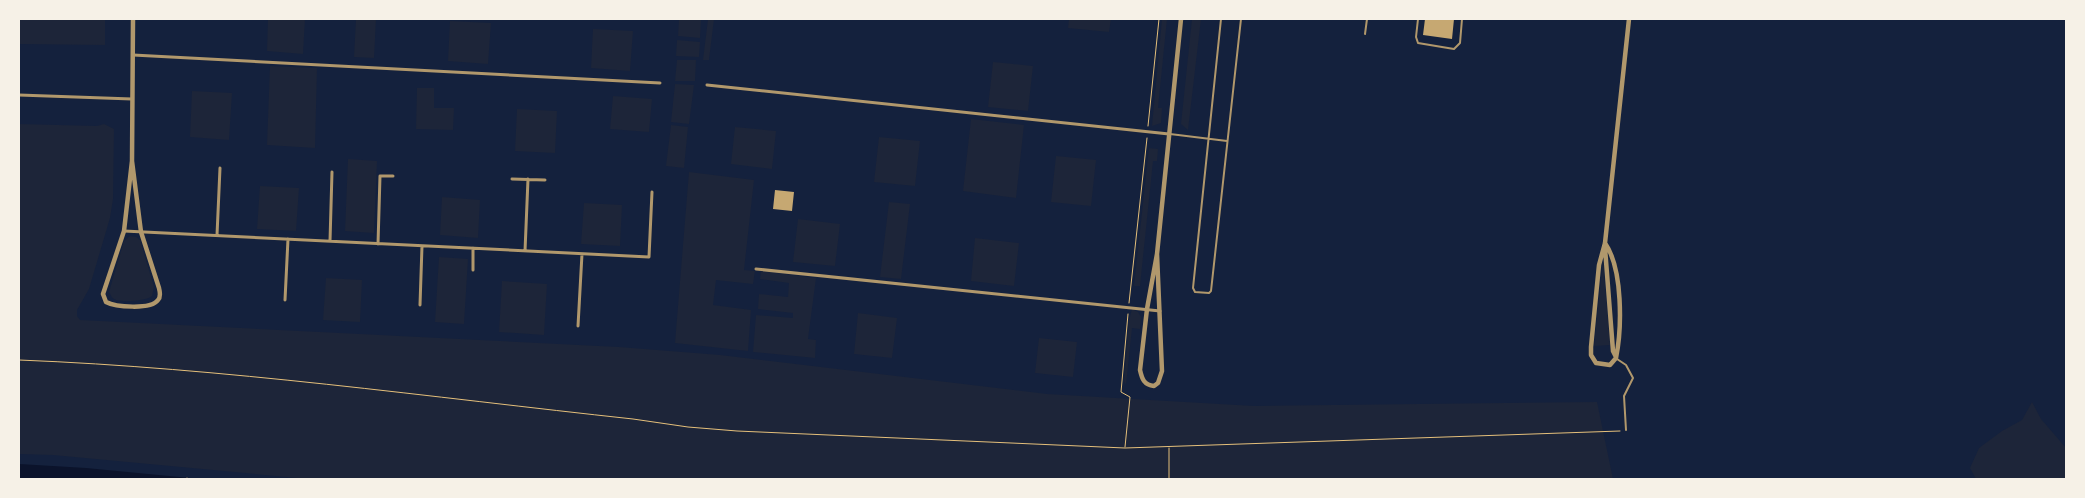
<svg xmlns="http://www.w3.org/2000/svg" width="2085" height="498" font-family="'Nunito Sans',sans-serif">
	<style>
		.green { fill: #1d2539 }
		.water { fill: #0b132b }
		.building { fill: #c6a872 }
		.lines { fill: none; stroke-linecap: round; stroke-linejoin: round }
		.path { stroke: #e5c07b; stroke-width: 1 }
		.service { stroke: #b1986c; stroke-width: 2 }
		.minor { stroke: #b1986c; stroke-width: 3 }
		.tertiary { stroke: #b1986c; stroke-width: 4.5 }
	</style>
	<rect width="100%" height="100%" fill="#14213d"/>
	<path class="green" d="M19 19H105V45L19 44Z
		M268 19H305L303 54 267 51Z
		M356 19H376L374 58 354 57Z
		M679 19H701L700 38 678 36Z
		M708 19H714L709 60H703Z
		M1069 19H1111L1109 32 1068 28Z
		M1162 19H1167L1158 108H1162L1161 123 1152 126Z
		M1192 19H1201L1188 130 1181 124Z
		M450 21 491 23 488 64 448 61Z
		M593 29 633 31 630 71 591 68Z
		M677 40 700 42 699 57 676 56Z
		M677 60H696L695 81H675Z
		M993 62 1033 66 1028 111 988 107Z
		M270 66 317 68 315 148 267 145Z
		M675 84 694 85 689 124 671 122Z
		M417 88H434V108H454L453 130 416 129Z
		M192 91 232 93 229 140 190 137Z
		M613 96 652 99 649 132 610 129Z
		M517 109 557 111 555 153 515 151Z
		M971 119 1024 125 1016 198 963 191Z
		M19 124 97 126 104 124 114 129 113 199 110 218 89 289 77 310V316L80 320 619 347 720 355 1047 394 1254 406 1597 402 1613 479H308L53 455 19 454Z
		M671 125 688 127 684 168 666 166Z
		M735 127 776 131 772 169 731 164Z
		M879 137 920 141 915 186 874 182Z
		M1149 148 1158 149 1157 161H1153L1140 286H1134Z
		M1056 156 1096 160 1091 206 1051 202Z
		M348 159 377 161 374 233 345 231Z
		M689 172 754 180 744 270 755 271 753 284 716 280 713 305 751 310 748 351 675 343Z
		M260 186 299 188 296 231 257 229Z
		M442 197 480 200 478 238 440 235Z
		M889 202 910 204 901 279 880 277Z
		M584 203 622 205 620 246 581 244Z
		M798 219 840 224 835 266 793 262Z
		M130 236 136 237 140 240 154 287 152 296C146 301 121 303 114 299 111 297 111 295 109 292L124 241Z
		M975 238 1019 243 1014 286 971 281Z
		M439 257 468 259 464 324 435 322Z
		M1603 260 1610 345 1594 346Z
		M761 271 816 278 808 339 816 340 815 358 753 352 756 315 793 318V313L758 309 759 294 788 297 789 283 760 279Z
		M326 278 362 280 360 322 323 320Z
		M502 281 547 284 544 335 499 332Z
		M1132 309 1138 312 1141 317 1140 329 1132 328 1126 385 1124 381 1129 320Z
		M858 313 897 318 892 358 854 354Z
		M1039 338 1077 342 1073 377 1035 373Z
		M2032 402 2041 419 2066 448V479H1976L1970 468 1979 448 2002 431 2022 420Z"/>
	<path class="water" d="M19 464 86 468 200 479H19Z"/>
	<path class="building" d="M1425 19H1454L1452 39 1423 35Z
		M775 190 794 192 792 211 773 209Z"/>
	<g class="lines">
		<path class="path" d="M1148 126 1159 19
			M1129 303 1147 138
			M19 360C224 368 429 397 633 419L688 427 737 431 1125 448 1620 431
			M1125 447 1130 397 1121 392 1128 314
			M1169 448V479
			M187 479V478"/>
		<path class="service" d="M1221 19 1193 288 1195 292 1209 293 1211 291 1241 19
			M1418 19 1416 37 1418 43 1454 49 1460 43 1462 19
			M1365 34 1367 19
			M1170 134 1227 141
			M1617 359 1626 365 1633 378 1624 396 1626 430"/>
		<path class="minor" d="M133 55 660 83
			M707 85 1169 134
			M19 95 132 99
			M512 179 545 180
			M124 231 649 257 652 192
			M217 235 220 168
			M330 241 332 172
			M378 244 380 176H393
			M525 251 528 179
			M756 269 1160 311
			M473 270V248
			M285 300 288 239
			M420 305 422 246
			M578 326 582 254"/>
		<path class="tertiary" d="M132 161 124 231 103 294 106 302C115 307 151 310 158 300 161 297 160 292 159 288L141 232 132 161 133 19
			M1605 243C1623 269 1622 328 1616 358L1610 365 1596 363 1591 355V347L1599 265 1605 243 1629 19
			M1605 248 1613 351 1616 357
			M1157 254 1162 371 1158 383 1154 386C1144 385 1142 379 1140 370L1147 309 1157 254 1181 19"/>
	</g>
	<rect width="2085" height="498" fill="none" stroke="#f6f1e7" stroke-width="40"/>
</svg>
